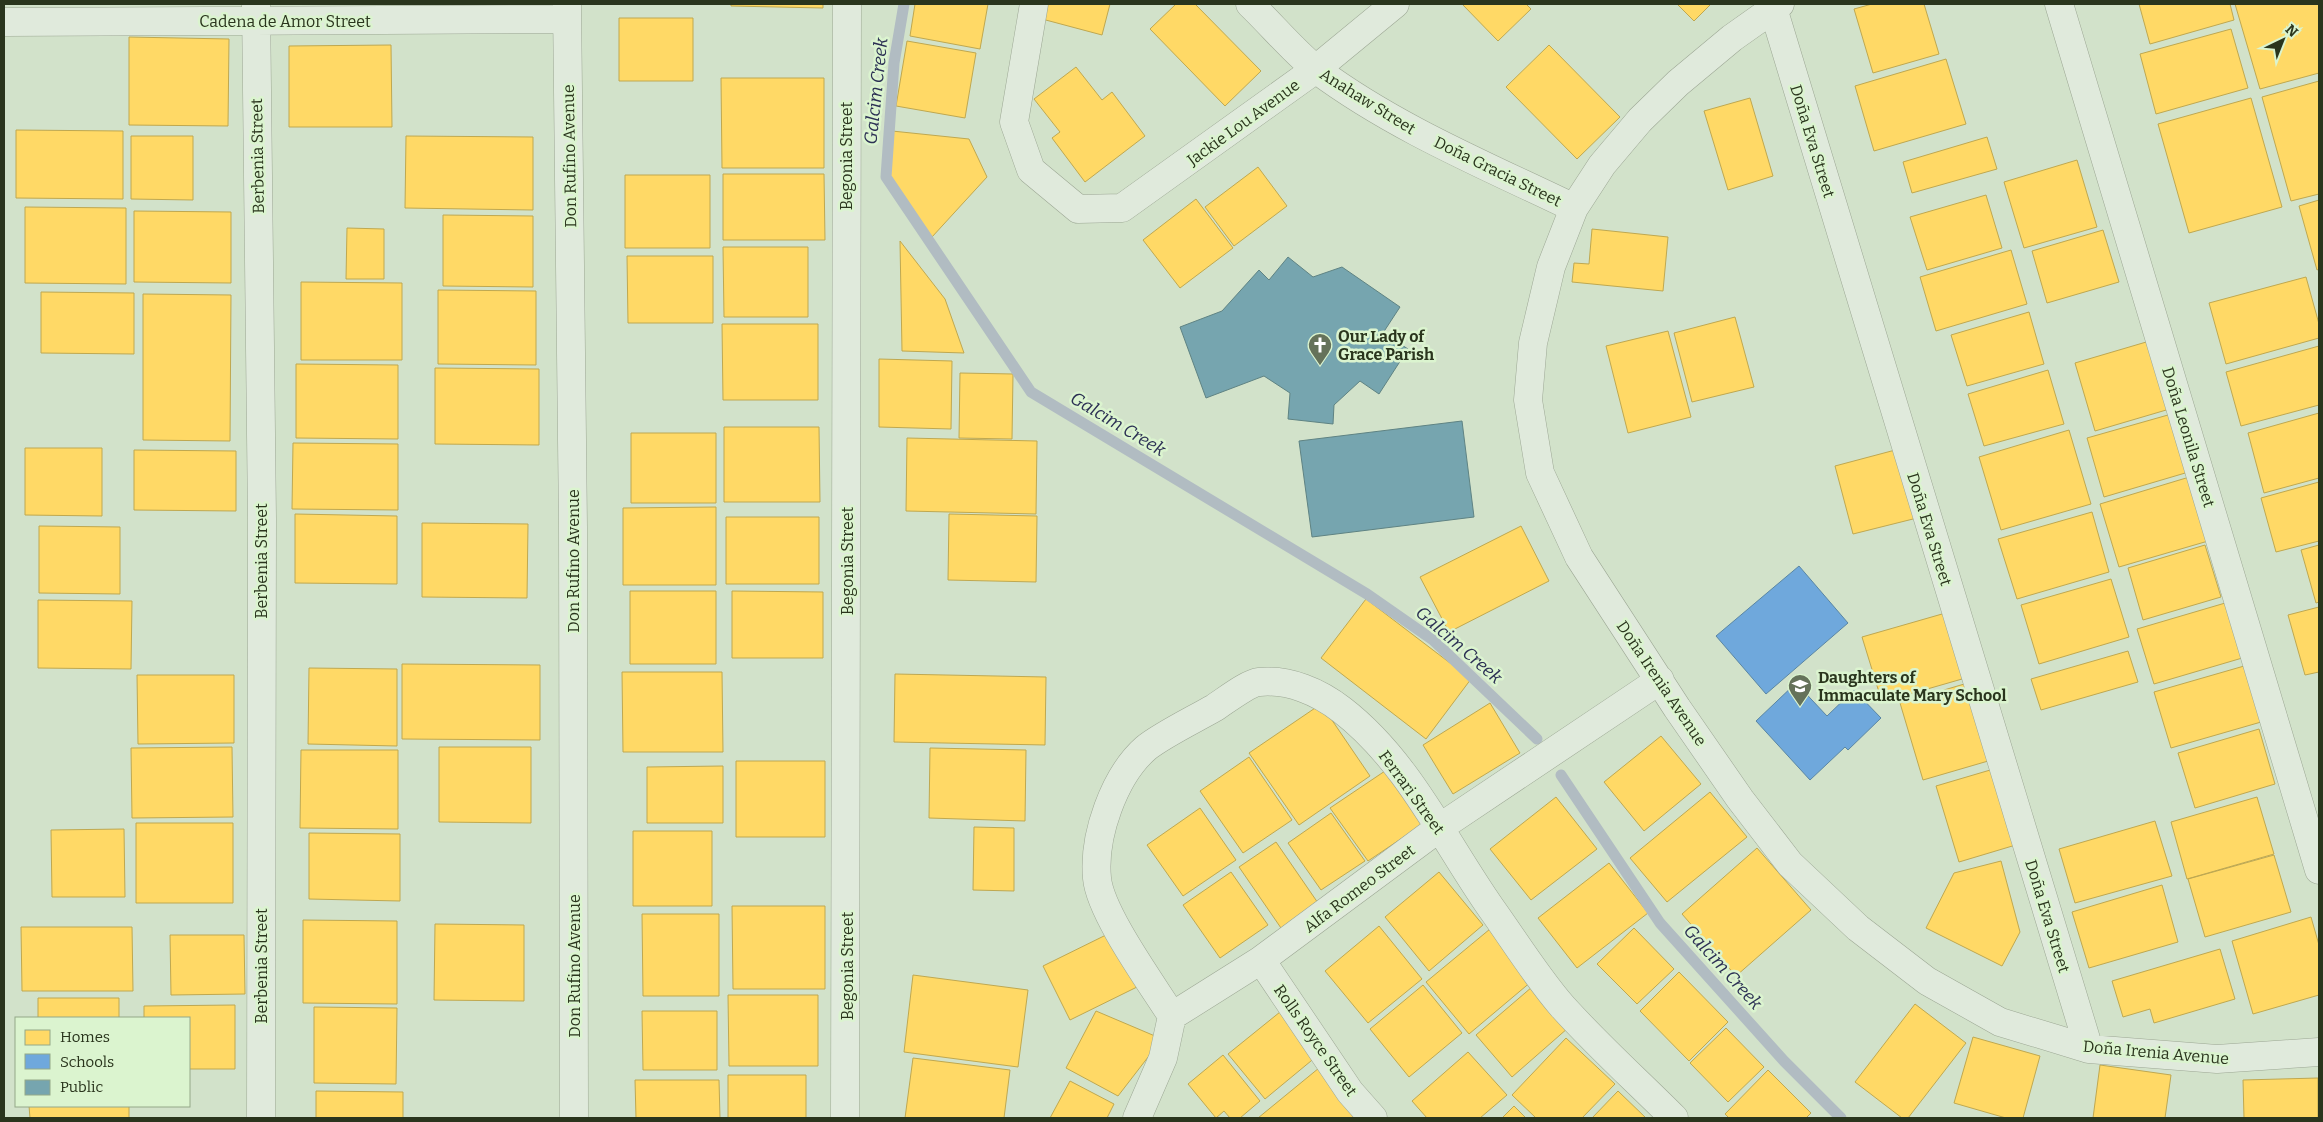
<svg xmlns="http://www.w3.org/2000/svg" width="2323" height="1122" font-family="Bitter,serif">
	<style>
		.homes { fill: #ffd966; stroke: #bfa850 }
		.schools { fill: #6fa8dc; stroke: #5a86a3 }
		.public { fill: #76a5af; stroke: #5f8383 }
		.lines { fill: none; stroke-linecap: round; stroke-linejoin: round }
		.stream { stroke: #b1bcc2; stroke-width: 11 }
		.street-casing { stroke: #9ca794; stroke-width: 29 }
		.street { stroke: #e0eadc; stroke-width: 28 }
		.labels { text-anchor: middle; stroke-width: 5; stroke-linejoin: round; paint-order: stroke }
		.street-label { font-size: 16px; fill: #2a351d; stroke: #dbf4cf }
		.poi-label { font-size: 16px; font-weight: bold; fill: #2a351d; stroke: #dbf4cf; text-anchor: start }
		.water-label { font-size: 18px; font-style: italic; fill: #2c3054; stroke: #dbf4cf }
	</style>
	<rect width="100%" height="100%" fill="#d2e2ca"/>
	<path class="homes" d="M731 4H823V8L731 6Z
		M915 4H988L980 49 910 36Z
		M1046 4H1110L1102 35 1042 19Z
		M1176 4H1195L1261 71 1225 106 1150 29Z
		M1462 4H1526L1531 9 1498 41Z
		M1677 4H1711L1694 21Z
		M1872 4H1924L1939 54 1873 73 1854 9Z
		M2139 4H2230L2234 20 2150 44Z
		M2235 4H2319V73L2260 89Z
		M619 18H693V81H619Z
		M2231 29 2248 88 2156 114 2140 54Z
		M129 37 229 39 228 126 129 125Z
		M907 41 976 53 965 118 896 106Z
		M391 45 392 127H289V46Z
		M1549 45 1620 117 1577 159 1506 87Z
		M1946 59 1966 124 1874 151 1855 86Z
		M1076 67 1102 100 1112 92 1145 136 1085 182 1052 138 1060 132 1034 99Z
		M721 78H824V168H722Z
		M2319 81V194L2291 201 2262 97Z
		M1750 98 1773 176 1728 190 1704 111Z
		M2251 98 2282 207 2189 233 2158 124Z
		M16 130 123 131V199L16 198Z
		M892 131 969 139 987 177 932 237 890 180Z
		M131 136H193V200L131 199Z
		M406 136 533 137V210L405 208Z
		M1987 137 1997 169 1912 193 1903 162Z
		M2077 160 2097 227 2024 248 2004 182Z
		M1258 167 1287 206 1234 246 1205 207Z
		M723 174H824L825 240H723Z
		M625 175H710V248H625Z
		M1986 195 2002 248 1927 270 1910 217Z
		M1196 199 1233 248 1180 288 1143 240Z
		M2319 200V269L2317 270 2299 206Z
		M25 207 126 208V284L25 283Z
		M134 211 231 212V283L134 282Z
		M443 215 533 216V287L443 286Z
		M347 228 384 229V279H346Z
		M1592 229 1668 237 1663 291 1572 282 1574 263 1589 264Z
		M2103 230 2119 282 2047 303 2032 251Z
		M900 241 945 299 964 353 902 351Z
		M723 247H808V317H724Z
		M2011 250 2027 304 1936 331 1920 277Z
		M627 256H713V323H628Z
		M2306 277 2319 324V338L2226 364 2209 303Z
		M301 282 402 283V360H301Z
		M438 290 536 291V365L438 364Z
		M41 292 134 293V354L41 353Z
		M143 294 231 295 230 441 143 440Z
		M2029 312 2044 364 1967 386 1951 335Z
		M1735 317 1754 387 1692 402 1674 333Z
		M722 324H818V400H723Z
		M1668 331 1691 417 1628 433 1606 346Z
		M2153 340 2173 408 2095 431 2075 363Z
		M2319 346V405L2241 426 2226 372Z
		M879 359 952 361 951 429 879 427Z
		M296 364 398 365V439L296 438Z
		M435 368 539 369V445L435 444Z
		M2048 370 2064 424 1984 446 1968 394Z
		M960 373 1013 374 1012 439 959 438Z
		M2175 413 2192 471 2104 497 2087 438Z
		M2319 413V478L2264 493 2248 433Z
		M724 427H819L820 502H724Z
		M2069 430 2091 504 2001 530 1979 457Z
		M631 433H716V503H631Z
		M907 438 1037 441 1036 514 906 511Z
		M293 443 398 444V510L292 509Z
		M25 448H102V516L25 515Z
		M1899 449 1917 518 1853 534 1835 466Z
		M134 450 236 451V511L134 510Z
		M2196 475 2215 539 2119 567 2100 504Z
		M2319 482V541L2276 552 2261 498Z
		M716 507V585H623V508Z
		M2092 512 2109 572 2017 599 1998 539Z
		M295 514 397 516V584L295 583Z
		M949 514 1037 516 1036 582 948 580Z
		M726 517H819V584H726Z
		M422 523 528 524 527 598 422 597Z
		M39 526 120 527V594L39 593Z
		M1521 526 1549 581 1449 632 1420 577Z
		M2205 545 2221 597 2143 620 2128 568Z
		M2319 545V602L2316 603 2301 550Z
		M2111 579 2129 637 2039 664 2021 605Z
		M630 591H716V664H630Z
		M732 591 823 592V658H732Z
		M1366 599 1471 679 1426 739 1321 658Z
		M38 600 132 601 131 669 38 668Z
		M2232 601 2249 656 2154 684 2137 629Z
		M2319 607V672L2305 675 2288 615Z
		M1949 612 1969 677 1882 702 1862 637Z
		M2128 651 2138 682 2041 710 2031 679Z
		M402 664 540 665V740L402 739Z
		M2251 664 2268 720 2171 748 2154 692Z
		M309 668 397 669V746L308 744Z
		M622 672H722L723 752H623Z
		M895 674 1046 677 1045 745 894 742Z
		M137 675H234V743L138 744Z
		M1971 682 1995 759 1923 780 1900 703Z
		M1490 703 1520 753 1453 794 1423 745Z
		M1321 704 1370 776 1299 825 1249 753Z
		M2259 729 2275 784 2195 808 2178 753Z
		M1661 736 1701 784 1644 831 1604 782Z
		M232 747 233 817 132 818 131 748Z
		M439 747H531V823L439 822Z
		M930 748 1026 750 1025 821 929 818Z
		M301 750H398V829L300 828Z
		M1249 757 1292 820 1243 853 1200 791Z
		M736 761H825V837H736Z
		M723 766V823H647V767Z
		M1997 768 2019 844 1959 862 1936 786Z
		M1385 771 1423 824 1368 861 1330 808Z
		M1710 792 1747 837 1667 902 1630 858Z
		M1556 797 1597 849 1531 900 1490 849Z
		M2257 797 2274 854 2187 879 2171 822Z
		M1200 808 1236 860 1183 896 1147 845Z
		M1331 813 1365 861 1321 890 1288 843Z
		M2155 821 2172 876 2075 903 2059 849Z
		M136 823H233V903H136Z
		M974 827 1014 828V891L973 890Z
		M124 829 125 897H52L51 830Z
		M633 831H712V906H633Z
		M309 833 400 834V901L309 899Z
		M1276 842 1318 903 1281 928 1239 867Z
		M1757 848 1811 910 1736 976 1682 914Z
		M2274 855 2291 912 2205 937 2188 879Z
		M2001 861 2020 932 2002 966 1926 928 1954 873Z
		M1609 863 1648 913 1577 968 1538 918Z
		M1231 872 1268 925 1220 958 1183 905Z
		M1439 872 1483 925 1429 971 1385 917Z
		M2162 885 2178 942 2089 968 2072 912Z
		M732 906H825V989H733Z
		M642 914H719V996H643Z
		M2311 917 2319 945V995L2253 1014 2232 941Z
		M303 920 397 921V1004L303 1003Z
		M435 924 524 925V1001L434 1000Z
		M1379 926 1422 979 1368 1023 1325 971Z
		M21 927H132L133 991H22Z
		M1634 928 1674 969 1637 1004 1597 964Z
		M1490 929 1532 981 1469 1034 1426 982Z
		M1110 933 1137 987 1070 1020 1043 966Z
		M170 935H244L245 994 171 995Z
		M2220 949 2235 999 2154 1023 2150 1009 2123 1017 2112 981Z
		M1679 972 1728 1022 1689 1061 1640 1011Z
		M913 975 1028 990 1018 1067 904 1052Z
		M1423 985 1462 1033 1409 1077 1370 1029Z
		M1532 987 1568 1028 1512 1077 1476 1035Z
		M728 995H818V1066H729Z
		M38 998H119V1018H38Z
		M1915 1004 1966 1043 1908 1118H1902L1855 1082Z
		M235 1005V1069H189V1018H144V1006Z
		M314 1007 397 1008 396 1084 314 1083Z
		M642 1011H717V1070H643Z
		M1096 1011 1162 1039 1118 1096 1066 1068Z
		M1280 1012 1317 1056 1265 1099 1228 1054Z
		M1726 1028 1764 1067 1728 1102 1690 1063Z
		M1973 1037 2040 1056 2023 1118H2006L1954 1103Z
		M1566 1038 1615 1084 1582 1118H1536L1512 1095Z
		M1468 1052 1507 1095 1480 1118H1427L1412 1101Z
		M1223 1055 1260 1101 1240 1118H1230L1224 1111 1216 1118 1188 1084Z
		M913 1058 1010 1070 1004 1118H905Z
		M2100 1065 2171 1075 2165 1118H2093Z
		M1319 1068 1357 1118H1258Z
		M1768 1070 1811 1113 1806 1118H1729L1725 1114Z
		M728 1075H806V1118H728Z
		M2318 1078V1118H2244L2243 1080Z
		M635 1080H719L720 1118H636Z
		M1070 1081 1114 1104 1107 1118H1050Z
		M316 1091 403 1092V1118H316Z
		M1618 1091 1646 1118H1592Z
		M29 1106H129V1118H30Z
		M1514 1106 1526 1118H1502Z"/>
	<path class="schools" d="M1799 566 1848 623 1766 694 1716 636Z
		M1796 683 1827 716 1854 690 1881 718 1848 750 1845 747 1810 780 1756 721Z"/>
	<path class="public" d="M1288 257 1313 277 1342 267 1400 307 1383 333 1408 349 1379 394 1360 381 1334 405 1333 424 1288 419 1290 393 1264 376 1206 398 1180 327 1222 311 1259 270 1269 280Z
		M1462 421 1474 517 1312 537 1299 441Z"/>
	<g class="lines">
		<path class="stream" d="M904 4 894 63 886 177 1031 392 1367 594 1433 640 1537 739
			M1561 775 1660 923 1784 1061 1841 1118"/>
		<g class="street-casing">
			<path id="street" d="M256 4 262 519 261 1118
				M567 4 573 527 574 1118
				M1034 4 1014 122 1031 170 1078 209 1122 208 1316 69 1395 4
				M1250 4C1271 24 1295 53 1317 70 1395 128 1487 166 1574 208
				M1780 4 1732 38 1678 83 1640 120 1602 165 1574 208 1551 267 1533 343 1528 400 1540 473 1579 557 1677 708 1740 799 1790 864 1858 928 1927 981 2000 1022 2089 1049 2217 1059 2319 1052
				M2059 4 2319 870
				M1773 8 2089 1049
				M4 22 567 19
				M1261 960 1350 1092 1373 1118
				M1172 1016C1152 984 1100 913 1097 878 1093 836 1114 776 1146 748 1162 735 1195 719 1214 708 1225 701 1248 683 1259 682 1289 679 1319 692 1342 710 1408 761 1444 841 1491 908 1514 940 1536 976 1562 1006 1597 1045 1637 1081 1674 1118
				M845 1118 847 4
				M1137 1118 1163 1058 1172 1016 1261 960 1439 828 1660 680"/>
		</g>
		<use href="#street" class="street"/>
	</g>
	<defs>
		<g id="church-pin" transform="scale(1.25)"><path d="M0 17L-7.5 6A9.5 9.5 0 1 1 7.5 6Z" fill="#65725a" stroke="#dbf4cf"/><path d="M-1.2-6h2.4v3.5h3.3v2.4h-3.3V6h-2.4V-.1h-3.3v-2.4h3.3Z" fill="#fff"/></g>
		<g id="school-pin" transform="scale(1.25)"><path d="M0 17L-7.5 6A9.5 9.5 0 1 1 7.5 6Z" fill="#65725a" stroke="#dbf4cf"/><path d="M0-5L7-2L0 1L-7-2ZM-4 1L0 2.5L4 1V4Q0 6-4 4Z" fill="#fff"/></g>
	</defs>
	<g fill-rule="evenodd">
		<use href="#church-pin" x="1320" y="345"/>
		<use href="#school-pin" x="1800" y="686"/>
	</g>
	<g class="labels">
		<g class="street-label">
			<text x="285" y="27">Cadena de Amor Street</text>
			<text transform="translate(1368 101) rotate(32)" y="6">Anahaw Street</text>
			<text transform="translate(1243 122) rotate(-36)" y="6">Jackie Lou Avenue</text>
			<text transform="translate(1813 141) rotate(73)" y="6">Doña Eva Street</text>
			<text transform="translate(257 156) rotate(-91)" y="6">Berbenia Street</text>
			<text transform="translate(569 156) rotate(-91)" y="6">Don Rufino Avenue</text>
			<text transform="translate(846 156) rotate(-90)" y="6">Begonia Street</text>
			<text transform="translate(1498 171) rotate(26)" y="6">Doña Gracia Street</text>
			<text transform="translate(2189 437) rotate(73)" y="6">Doña Leonila Street</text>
			<text transform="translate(1930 529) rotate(73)" y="6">Doña Eva Street</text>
			<text transform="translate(261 561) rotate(-90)" y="6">Berbenia Street</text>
			<text transform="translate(573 561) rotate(-90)" y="6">Don Rufino Avenue</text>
			<text transform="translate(847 561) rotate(-90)" y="6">Begonia Street</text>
			<text transform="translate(1662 683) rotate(56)" y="6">Doña Irenia Avenue</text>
			<text transform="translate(1412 792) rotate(54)" y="6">Ferrari Street</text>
			<text transform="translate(1359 888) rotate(-37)" y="6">Alfa Romeo Street</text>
			<text transform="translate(2048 916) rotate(73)" y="6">Doña Eva Street</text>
			<text transform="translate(261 966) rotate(-90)" y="6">Berbenia Street</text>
			<text transform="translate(574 966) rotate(-90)" y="6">Don Rufino Avenue</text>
			<text transform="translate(847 966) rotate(-90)" y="6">Begonia Street</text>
			<text transform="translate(1316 1040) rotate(55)" y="6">Rolls Royce Street</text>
			<text transform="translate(2156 1052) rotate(5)" y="6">Doña Irenia Avenue</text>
		</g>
		<g class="poi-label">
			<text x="1338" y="342">Our Lady of<tspan x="1338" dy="18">Grace Parish</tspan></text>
			<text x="1818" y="683">Daughters of<tspan x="1818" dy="18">Immaculate Mary School</tspan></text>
		</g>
		<g class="water-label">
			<text transform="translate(876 91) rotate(-84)" y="6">Galcim Creek</text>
			<text transform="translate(1118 424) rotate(31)" y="6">Galcim Creek</text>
			<text transform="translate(1459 645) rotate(41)" y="6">Galcim Creek</text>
			<text transform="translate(1723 967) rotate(48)" y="6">Galcim Creek</text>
		</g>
	</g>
	<rect width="2323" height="1122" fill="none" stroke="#2a351d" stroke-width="10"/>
	<rect x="15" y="1017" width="175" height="90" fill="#dbf4cf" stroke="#94a888"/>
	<rect x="25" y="1030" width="25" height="15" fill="#ffd966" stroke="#94a888"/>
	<text x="60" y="1042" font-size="15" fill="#2a351d">Homes</text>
	<rect x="25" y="1054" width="25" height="15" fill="#6fa8dc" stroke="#94a888"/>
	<text x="60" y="1067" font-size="15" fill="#2a351d">Schools</text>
	<rect x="25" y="1080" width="25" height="15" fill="#76a5af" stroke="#94a888"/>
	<text x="60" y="1092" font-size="15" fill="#2a351d">Public</text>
	<g transform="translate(2283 40) rotate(43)" stroke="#dbf4cf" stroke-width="4" paint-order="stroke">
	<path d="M0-4L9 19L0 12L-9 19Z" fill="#2a351d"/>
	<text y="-8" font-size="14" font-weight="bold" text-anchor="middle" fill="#2a351d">N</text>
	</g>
</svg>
